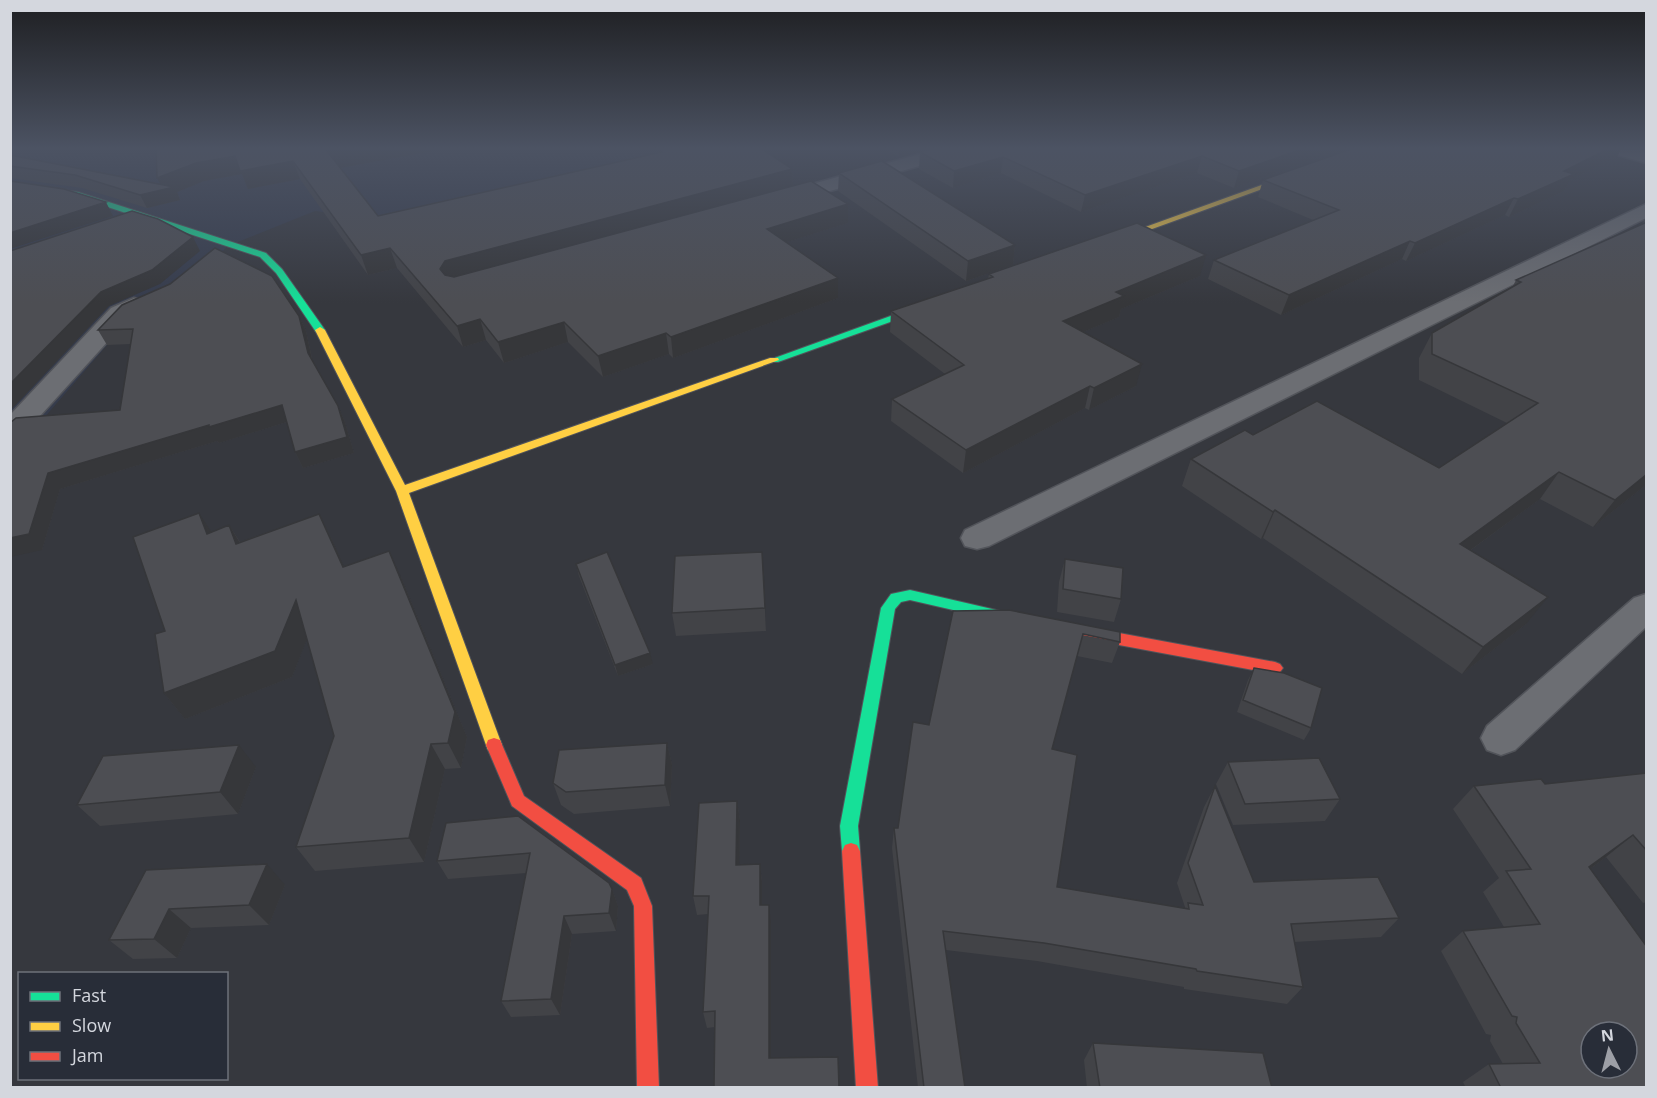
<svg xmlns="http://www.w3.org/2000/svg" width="1657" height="1098" font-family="'Open Sans',sans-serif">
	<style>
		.built { fill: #363c4c }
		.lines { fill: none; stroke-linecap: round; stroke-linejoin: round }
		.street-casing { stroke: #52545a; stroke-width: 3 }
		.fast-casing { stroke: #52545a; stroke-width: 2 }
		.slow-casing { stroke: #52545a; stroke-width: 2 }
		.jam-casing { stroke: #52545a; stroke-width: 2 }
		.street { fill: #6c6e73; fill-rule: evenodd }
		.fast { fill: #16e098; fill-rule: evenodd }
		.slow { fill: #ffcf43; fill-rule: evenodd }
		.jam { fill: #f24e42; fill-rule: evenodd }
		.wall { fill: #424347 }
		.shaded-wall { fill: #36373a }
		.building { fill: #4d4e53; stroke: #36373a; stroke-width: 1.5; fill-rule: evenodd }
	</style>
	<rect width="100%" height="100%" fill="#36383e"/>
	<path class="built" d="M11 149H690L393 221 315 211 228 246 180 293 140 307 11 456Z"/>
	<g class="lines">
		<g class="street-casing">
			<path id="street" d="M938 149H969L966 153 787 203H773L770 199 773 195Z
				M1608 149H1637L1646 152V163L1611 153Z
				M1646 204V218L989 546 977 549 965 546 961 538 965 530Z
				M134 298 142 300 146 305 142 310 129 318 20 438 10 441V415L111 308Z
				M1646 594V627L1515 750 1501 755 1487 750 1481 738 1487 726 1634 598Z"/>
		</g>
		<g class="fast-casing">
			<path id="fast" d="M10 183 78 192 266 253 282 269 325 330 324 332H316L276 273 260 257 74 196 10 187Z
				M932 301 937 304 935 306 778 362H770L769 360Z
				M910 590 1022 616 1027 617 1029 621 1027 625 1022 626 910 600 901 602 895 609 858 826 860 851 857 857 851 859 845 857 842 851 840 826 881 608 891 594Z"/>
		</g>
		<g class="slow-casing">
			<path id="slow" d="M1361 149H1373L1108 245 1101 243Z
				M320 327 325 330 405 485 770 358H778L779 360 409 493 502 745 500 750 494 752 488 750 486 745 396 491 315 330Z"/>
		</g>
		<g class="jam-casing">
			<path id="jam" d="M1076 625 1275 662 1280 664 1283 668 1280 672 1275 674 1076 637 1071 635 1069 631 1071 627Z
				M494 738 500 740 524 796 641 878 652 906 659 1088H637L634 906 627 890 512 806 486 745 488 740Z
				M851 843 857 845 860 851 878 1088H856L842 851 845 845Z"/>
		</g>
		<use href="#street" class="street"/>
		<use href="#fast" class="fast"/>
		<use href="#slow" class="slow"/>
		<use href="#jam" class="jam"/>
	</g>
	<path class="wall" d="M156 149H444L340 168 378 216 660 152V149H762L792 169 793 185 848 223 787 242 838 298 673 358 669 354 603 377 568 342 504 363 486 340 463 347 397 268 368 275 300 179 248 189 242 174 204 181 177 192 180 200 147 208 82 188 10 178V155L160 184Z
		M885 149H929L899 157Z
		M1343 149 1234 188 1197 173 1081 212 1001 173 953 188 919 169 920 152Z
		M1351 149H1621L1617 157 1570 180 1564 191 1509 217 1505 215 1406 261 1402 259 1281 315 1208 279 1214 260 1313 220 1258 197 1263 180Z
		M839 173 1015 245 1013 265 966 281 838 191Z
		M1647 216V484L1593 527 1540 499 1471 550 1526 624 1462 674 1263 538 1261 539 1182 486 1191 459 1253 435 1439 468 1507 423 1419 380V358L1432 333 1512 288 1516 280 1641 225Z
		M989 274 1200 276 1121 309 1119 317 1083 332 1136 386 1089 410 1085 408 963 473 891 421 892 399 945 374 890 332 891 311 988 279Z
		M299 316 306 331 313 363 338 406 345 422 354 453 303 468 295 452 287 422 219 443 217 441 60 489 42 550 10 423 120 410 131 344 107 345 98 330Z
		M319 514 332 540 344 567 401 577 467 737 461 768 445 769 424 862 315 871 296 847 334 736 307 638 292 677 185 719 164 693 165 631 211 532 229 525 240 542Z
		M762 552 766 631 676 636 672 613Z
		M1065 559 1121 599 1114 622 1057 612 1059 582Z
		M576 564 653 664 618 676 579 576Z
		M953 611 1120 642 1112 663 1077 656 1052 749 1057 887 1185 908V907L1177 883 1204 807 1215 786 1254 882 1399 918 1381 937 1294 942 1303 987 1287 1004 1184 989V987L1037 961 946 950 965 1088H918L892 848 894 828H898L929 725Z
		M1254 668 1311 728 1304 740 1237 712 1248 680Z
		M667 743 672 765 670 806 574 814 561 805 553 783Z
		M1228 762 1340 799 1325 821 1233 825 1216 784Z
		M256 767 238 814 100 826 77 805Z
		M1647 773V902L1643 903 1606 857 1590 869 1647 1088H1466L1463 1082 1489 1064H1503L1490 1041 1491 1035 1486 1034 1441 951 1463 931 1504 927 1483 892 1499 878 1453 809 1474 786 1545 784Z
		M737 801 740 820 739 865 760 864 762 882V905L771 923V1058L714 1088 715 1027 707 1028 703 1012 708 914 697 915 693 896Z
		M518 816 612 889 618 906 616 931 572 934 560 1015 511 1017 501 1001 526 873 448 879 437 861Z
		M146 870 285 885 269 925 191 928 177 958 133 959 109 940Z
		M1093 1043 1272 1088H1087L1084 1060Z"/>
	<path class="shaded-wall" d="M339 149H444L334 169 327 151Z
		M899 149H929L899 157Z
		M1302 149H1343L1234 188 1239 171Z
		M1608 149H1621L1617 157 1570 180 1564 191 1509 217 1518 199 1564 171Z
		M235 156 293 161 300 179 248 189 242 174 204 181 177 192 180 200 147 208 140 195 163 189 157 178 196 163Z
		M1202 156 1197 173 1081 212 1085 195Z
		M1003 157 1001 173 953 188 954 171Z
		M792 169 793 187 446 289 440 269 445 261Z
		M1514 198 1505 215 1406 261 1415 243Z
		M106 202 113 216 10 249V233Z
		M848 204V223L768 248 767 229Z
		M193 237 200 251 160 284 109 306 10 411V384L101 292Z
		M1410 241 1402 259 1281 315 1289 295Z
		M1015 245 1013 265 966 281 968 261Z
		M390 248 397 268 368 275 361 255Z
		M1206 255 1200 276 1121 309 1119 317 1059 342 1063 321 1116 292Z
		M838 278V298L673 358 671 337Z
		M299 316 306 331 314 369 308 353Z
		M480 319 486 340 463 347 457 326Z
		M564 322 568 342 504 363 498 342Z
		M666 333 669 354 603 377 598 356Z
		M1142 364 1136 386 1089 410 1094 388Z
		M1090 386 1085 408 963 473 966 450Z
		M282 405 290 421 219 443 217 441 60 489 42 550 10 557V538L48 473 209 425Z
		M338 406 345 422 354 453 303 468 295 452Z
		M1559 472 1540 499 1442 571 1460 544Z
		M1647 474V484L1593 527 1615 500Z
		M1275 510 1263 538 1261 539 1273 512Z
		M199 513 216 539 207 534Z
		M319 514 332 540 356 593 343 567Z
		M229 525 245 551 236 544Z
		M389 551 401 577 467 737 461 768 448 743Z
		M762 552 764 574 766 631 765 608Z
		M1548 597 1526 624 1462 674 1483 647Z
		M296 600 312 626 292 677 185 719 164 693Z
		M650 653 653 664 618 676 615 665Z
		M667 743 672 765 670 806 665 785Z
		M431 744 445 769 424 862 409 838Z
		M239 745 256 767 238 814 220 792Z
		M737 801 740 820 739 884 736 865Z
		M1633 835 1606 857 1563 889 1589 867Z
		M267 864 285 885 269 925 249 905Z
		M760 864 762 882V923L760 905Z
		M612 889 618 906 616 931 609 913Z
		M769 905 771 923V1073L769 1058Z
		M169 909 191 928 177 958 154 939Z
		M564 916 572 934 560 1015 551 999Z"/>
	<path class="building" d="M156 149H339L327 151 378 216 662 152 661 149H762L792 169 445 261 440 269 445 275 454 277 811 181 848 204 767 229 838 278 671 337 666 333 598 356 564 322 498 342 480 319 457 326 390 248 361 255 293 161 240 171 235 156 196 163 157 178Z
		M930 149H1302L1239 171 1202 156 1085 195 1003 157 954 171 920 152Z
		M1351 149H1608L1564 171 1574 174 1518 199 1514 198 1415 243 1410 241 1289 295 1214 260 1339 210 1263 180Z
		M10 155 174 187 140 195 75 175 10 166Z
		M882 161 1015 245 968 261 839 173Z
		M10 181 64 189 106 202 10 233Z
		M132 211 158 219 193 237 152 270 101 292 10 384V251Z
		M1647 222V474L1615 500 1559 472 1460 544 1548 597 1483 647 1275 510 1273 512 1191 459 1245 430 1253 435 1317 401 1439 468 1538 403 1432 354V333L1521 282 1516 280Z
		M1137 223 1206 255 1116 292 1124 296 1063 321 1142 364 1094 388 1090 386 966 450 892 399 964 365 891 311 993 277 989 274Z
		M215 248 272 276 299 316 308 353 338 406 347 437 295 452 282 405 209 427V425L48 473 29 534 10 538V423L16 418 120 410 133 329 98 330 122 305 170 284Z
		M199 513 207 534 229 525 236 544 319 514 343 567 389 551 455 712 448 743 431 744 409 838 296 847 334 736 296 600 275 651 164 693 155 634 165 631 133 537Z
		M607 552 650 653 615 665 576 564Z
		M762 552 765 608 672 613 675 556Z
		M1065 559 1123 568 1121 599 1063 589Z
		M1009 610 1120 632V642L1083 634 1052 749 1077 755 1057 887 1189 909 1188 903 1203 905 1188 863 1215 786 1254 882 1378 877 1399 918 1291 924 1303 987 1197 971 1196 969 1044 943 943 931 965 1088H924L894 828H898L913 722 929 725 953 611Z
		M1254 668 1284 673 1322 688 1311 728 1243 700Z
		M667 743 665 785 566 792 553 783 559 750Z
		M239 745 220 792 77 805 103 756Z
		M1319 758 1340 799 1245 804 1228 762Z
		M1647 773V851L1633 835 1589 867 1647 947V1088H1501L1489 1064 1540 1063 1516 1023 1517 1017 1512 1016 1463 931 1540 924 1506 871 1531 869 1474 786 1541 779 1545 784ZM1591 1032H1627V1068H1591Z
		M737 801 736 865 760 864V905H769V1058L838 1057 839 1088H714L715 1011 703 1012 709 896H693L699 803Z
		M518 816 609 883 612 889 609 913 564 916 551 999 501 1001 530 853 437 861 446 823Z
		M267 864 249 905 169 909 154 939 109 940 146 870Z
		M1093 1043 1263 1053 1272 1088H1100Z"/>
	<linearGradient id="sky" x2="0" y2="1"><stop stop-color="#1e1f22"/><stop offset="0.49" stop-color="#4c5363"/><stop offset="1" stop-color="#4c5363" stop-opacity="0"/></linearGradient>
	<rect width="1657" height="303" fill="url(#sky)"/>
	<rect width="1657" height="1098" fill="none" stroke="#d4d7de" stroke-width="24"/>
	<rect x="18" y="972" width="210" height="108" fill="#282d38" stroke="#6d717a" stroke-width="1.5"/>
	<rect x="30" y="992" width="30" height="9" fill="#16e098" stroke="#6d717a" stroke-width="1.5"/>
	<text x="72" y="1002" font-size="18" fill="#d4d7de">Fast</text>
	<rect x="30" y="1022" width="30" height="9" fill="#ffcf43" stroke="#6d717a" stroke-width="1.5"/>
	<text x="72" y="1032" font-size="18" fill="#d4d7de">Slow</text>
	<rect x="30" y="1052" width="30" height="9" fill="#f24e42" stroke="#6d717a" stroke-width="1.5"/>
	<text x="72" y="1062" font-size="18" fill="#d4d7de">Jam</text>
	<g transform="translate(1609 1050) rotate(354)"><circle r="28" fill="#282d38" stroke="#6d717a" stroke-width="1.5"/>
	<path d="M0-4.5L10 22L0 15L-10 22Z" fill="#9d9fa6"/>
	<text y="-9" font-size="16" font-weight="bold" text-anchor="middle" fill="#d4d7de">N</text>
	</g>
</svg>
